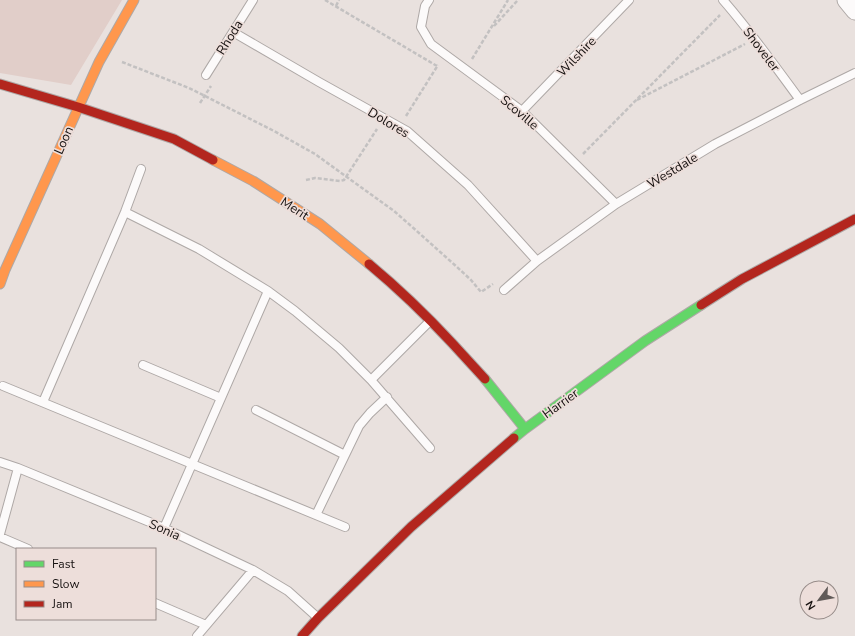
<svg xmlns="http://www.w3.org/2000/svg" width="855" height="636" font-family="'Nunito Sans',sans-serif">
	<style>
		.green { fill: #e1cec9 }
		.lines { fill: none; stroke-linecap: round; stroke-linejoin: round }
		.lane-casing { stroke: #aea8a6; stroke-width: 10 }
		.street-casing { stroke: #aea8a6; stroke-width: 19 }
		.fast-casing { stroke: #aea8a6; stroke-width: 11 }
		.slow-casing { stroke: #aea8a6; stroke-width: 11 }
		.jam-casing { stroke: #aea8a6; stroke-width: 11 }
		.path { stroke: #c3c1c1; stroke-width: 2.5; stroke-dasharray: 4 2; stroke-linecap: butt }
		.lane { stroke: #fcfafa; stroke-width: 8 }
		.street { stroke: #fcfafa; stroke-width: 17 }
		.fast { stroke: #63d668; stroke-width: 9 }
		.slow { stroke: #ff974d; stroke-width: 9 }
		.jam { stroke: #b3261e; stroke-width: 9 }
		.labels { text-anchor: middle; stroke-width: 3.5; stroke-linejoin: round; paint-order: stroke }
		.street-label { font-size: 13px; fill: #161110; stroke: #eddeda }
	</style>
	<rect width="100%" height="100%" fill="#e9e1de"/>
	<path class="green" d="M0 0H122L71 85 0 73Z"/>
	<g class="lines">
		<g class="lane-casing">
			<path id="lane" d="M429 0 425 6 421 27 431 44 522 111 616 204
				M723 0C751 32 775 66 800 100
				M233 32 319 82 407 131 468 185 537 261
				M206 75 253 0
				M522 111 629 0
				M125 212 199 249 268 291 295 311 339 348 371 380 430 448
				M504 290 537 261 616 204 715 144 800 100 855 73
				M143 365 221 398
				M371 380 430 321
				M3 386 345 527
				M43 402 125 212 141 169
				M256 410 345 455
				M0 462 18 468 164 528 253 570 288 591 317 617
				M316 515 359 426 370 413 387 397
				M164 528 268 291
				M0 534 18 468
				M0 537 28 549
				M155 603 206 625
				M197 636 253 570"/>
		</g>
		<g class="street-casing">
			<path id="street" d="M846 0 855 11"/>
		</g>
		<g class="fast-casing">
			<path id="fast" d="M485 379 525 429
				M514 438 525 429 645 341 701 305"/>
		</g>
		<g class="slow-casing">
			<path id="slow" d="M213 160 253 181 320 224 369 264
				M0 284 5 270 99 62 134 0"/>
		</g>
		<g class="jam-casing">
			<path id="jam" d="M0 84 78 107 174 139 213 160
				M369 264C399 289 426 315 452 343 463 355 474 367 485 379
				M701 305 742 279 855 219
				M302 636 318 618 411 527 514 438"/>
		</g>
		<path class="path" d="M325 0 437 66
			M336 6 339 0
			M494 26 518 0
			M472 59 508 0
			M122 62 189 88 205 96 274 131 315 154 394 211 410 225 457 267 471 280 481 292 493 284
			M637 100 745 44
			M200 103 211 86
			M406 116 438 65
			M583 154 720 15
			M306 180 315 178 340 181 344 180 377 129"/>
		<use href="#lane" class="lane"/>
		<use href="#street" class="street"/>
		<use href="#fast" class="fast"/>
		<use href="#slow" class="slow"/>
		<use href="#jam" class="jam"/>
	</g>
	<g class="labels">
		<g class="street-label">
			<text transform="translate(229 37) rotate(-58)" y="5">Rhoda</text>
			<text transform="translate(762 49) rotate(53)" y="5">Shoveler</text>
			<text transform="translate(576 56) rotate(-46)" y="5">Wilshire</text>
			<text transform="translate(520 112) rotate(40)" y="5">Scoville</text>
			<text transform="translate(389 122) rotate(31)" y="5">Dolores</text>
			<text transform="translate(63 140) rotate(-66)" y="5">Loon</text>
			<text transform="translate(672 170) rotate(-31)" y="5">Westdale</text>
			<text transform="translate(295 208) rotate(33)" y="5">Merit</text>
			<text transform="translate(560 403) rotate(-36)" y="5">Harrier</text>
			<text transform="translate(165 529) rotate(24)" y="5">Sonia</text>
		</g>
	</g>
	<rect x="16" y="548" width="140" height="72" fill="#eddeda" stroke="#978c89"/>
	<rect x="24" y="561" width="20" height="6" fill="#63d668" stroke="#978c89"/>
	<text x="52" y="568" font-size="12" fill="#161110">Fast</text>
	<rect x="24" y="581" width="20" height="6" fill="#ff974d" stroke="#978c89"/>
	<text x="52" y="588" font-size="12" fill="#161110">Slow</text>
	<rect x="24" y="601" width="20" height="6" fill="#b3261e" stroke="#978c89"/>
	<text x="52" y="608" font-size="12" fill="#161110">Jam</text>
	<g transform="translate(819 600) rotate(238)"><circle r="19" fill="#eddeda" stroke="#978c89"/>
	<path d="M0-3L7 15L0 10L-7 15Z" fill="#605a58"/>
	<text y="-6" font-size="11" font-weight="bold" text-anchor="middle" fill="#161110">N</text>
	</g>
</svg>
